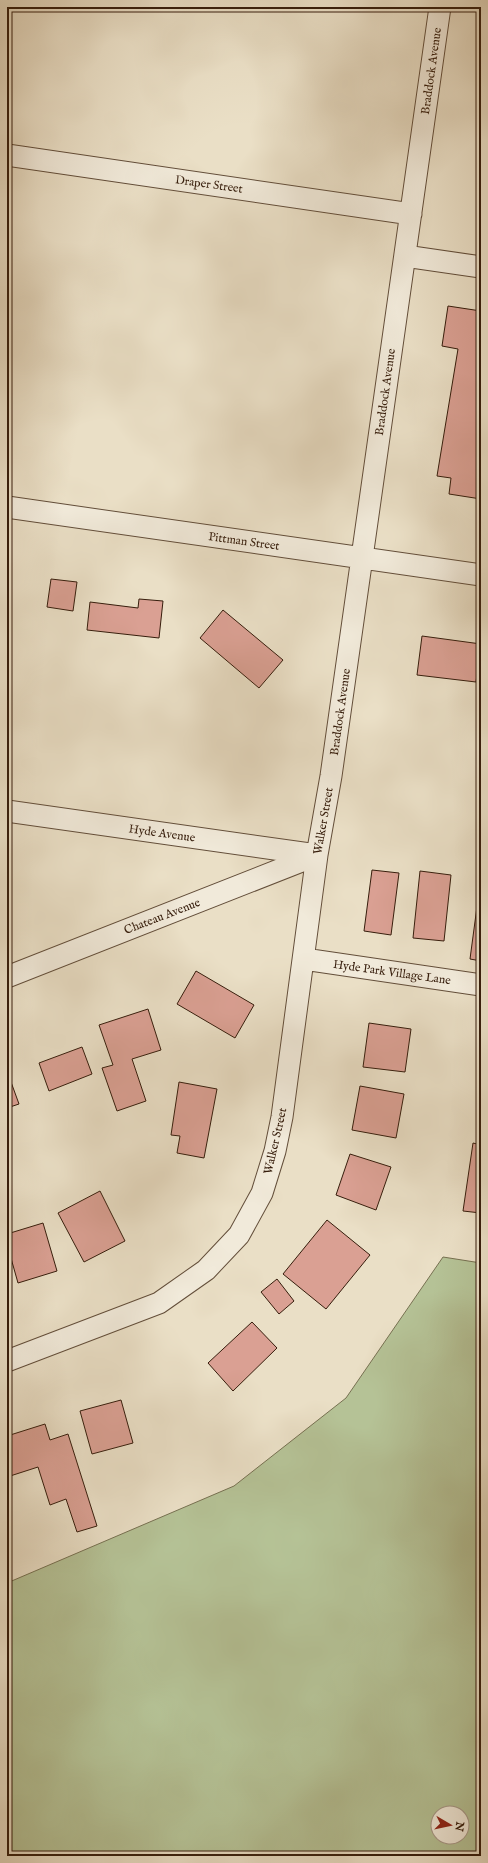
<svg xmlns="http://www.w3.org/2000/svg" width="488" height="1863" font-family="'IM FELL English',serif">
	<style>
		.green { fill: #b5c296; stroke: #767051; fill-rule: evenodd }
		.building { fill: #daa093; stroke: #361d0c }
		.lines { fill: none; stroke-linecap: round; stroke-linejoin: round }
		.street-casing { stroke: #634e3a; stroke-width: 23 }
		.street { stroke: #f1eada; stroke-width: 21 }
		.labels { text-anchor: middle; stroke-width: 3; stroke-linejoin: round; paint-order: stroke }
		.street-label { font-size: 12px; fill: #361d0c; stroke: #f1eada }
	</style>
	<rect width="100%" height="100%" fill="#eadfc6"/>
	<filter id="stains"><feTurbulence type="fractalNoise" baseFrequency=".005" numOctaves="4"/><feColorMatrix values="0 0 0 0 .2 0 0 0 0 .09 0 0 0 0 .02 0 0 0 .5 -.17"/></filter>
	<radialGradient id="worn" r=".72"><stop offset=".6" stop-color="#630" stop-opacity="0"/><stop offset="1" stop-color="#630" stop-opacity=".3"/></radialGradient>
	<path class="green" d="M443 1257 481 1263V1856H7V1583L234 1486 346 1398ZM438 1813H462V1837H438Z"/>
	<path class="building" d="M448 306 481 311V499L449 494 451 478 437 476 458 349 442 346Z
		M51 579 77 582 73 611 47 607Z
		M139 599 163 601 159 638 87 630 90 602 138 608Z
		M223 610 283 660 259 688 200 638Z
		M422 636 481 644 476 682 417 675Z
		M372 870 399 873 391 935 364 931Z
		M420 871 451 875 444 941 413 938Z
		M478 899 481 900V961L470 959Z
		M196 971 254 1005 235 1038 177 1004Z
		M148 1009 161 1050 132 1059 146 1101 117 1111 102 1068 113 1065 99 1025Z
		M369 1023 411 1029 405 1072 363 1067Z
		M82 1047 92 1074 49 1091 39 1063Z
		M7 1071 19 1104 7 1108Z
		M179 1082 217 1089 204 1158 177 1153 180 1136 171 1135Z
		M360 1086 404 1094 396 1138 352 1130Z
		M473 1143 481 1145V1213L463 1211Z
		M350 1154 391 1167 376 1210 336 1195Z
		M100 1191 125 1241 84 1262 58 1213Z
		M327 1220 370 1255 326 1309 283 1274Z
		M43 1223 57 1271 18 1283 7 1244V1234Z
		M277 1279 294 1301 279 1314 261 1292Z
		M252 1322 277 1348 233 1391 208 1363Z
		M121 1400 133 1443 92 1454 80 1411Z
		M45 1424 50 1440 68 1434 97 1526 77 1532 66 1499 50 1505 38 1467 7 1477V1436Z"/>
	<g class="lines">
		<g class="street-casing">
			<path id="street" d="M7 155 411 214
				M405 256 481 267
				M7 507 481 575
				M7 811 317 855
				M304 959 481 985
				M7 977 317 855
				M7 1361 159 1303 206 1270 239 1235 262 1193 275 1151 282 1117 317 855 331 776 440 7"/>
		</g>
		<use href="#street" class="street"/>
	</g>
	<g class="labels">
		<g class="street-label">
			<text transform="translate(431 71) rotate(-82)" y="4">Braddock Avenue</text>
			<text transform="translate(209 184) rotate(8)" y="4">Draper Street</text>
			<text transform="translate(385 392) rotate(-82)" y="4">Braddock Avenue</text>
			<text transform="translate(244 541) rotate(8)" y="4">Pittman Street</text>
			<text transform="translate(340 712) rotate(-82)" y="4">Braddock Avenue</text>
			<text transform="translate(323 821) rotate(-80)" y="4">Walker Street</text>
			<text transform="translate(162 833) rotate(8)" y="4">Hyde Avenue</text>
			<text transform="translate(162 916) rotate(-21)" y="4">Chateau Avenue</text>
			<text transform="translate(392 972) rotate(8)" y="4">Hyde Park Village Lane</text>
			<text transform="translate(275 1141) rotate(-77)" y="4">Walker Street</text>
		</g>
	</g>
	<rect width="488" height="1863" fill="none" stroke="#eadfc6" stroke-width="24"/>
	<rect x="8" y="8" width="472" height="1847" fill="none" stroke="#361d0c" stroke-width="2"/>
	<rect x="12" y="12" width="464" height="1839" fill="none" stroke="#361d0c"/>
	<g transform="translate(450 1825) rotate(99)"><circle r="19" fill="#f1eada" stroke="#a69888"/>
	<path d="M0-3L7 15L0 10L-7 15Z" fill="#8f2418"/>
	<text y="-6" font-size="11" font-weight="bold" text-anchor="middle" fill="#361d0c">N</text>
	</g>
	<rect width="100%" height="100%" filter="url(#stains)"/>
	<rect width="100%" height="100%" fill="url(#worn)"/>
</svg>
